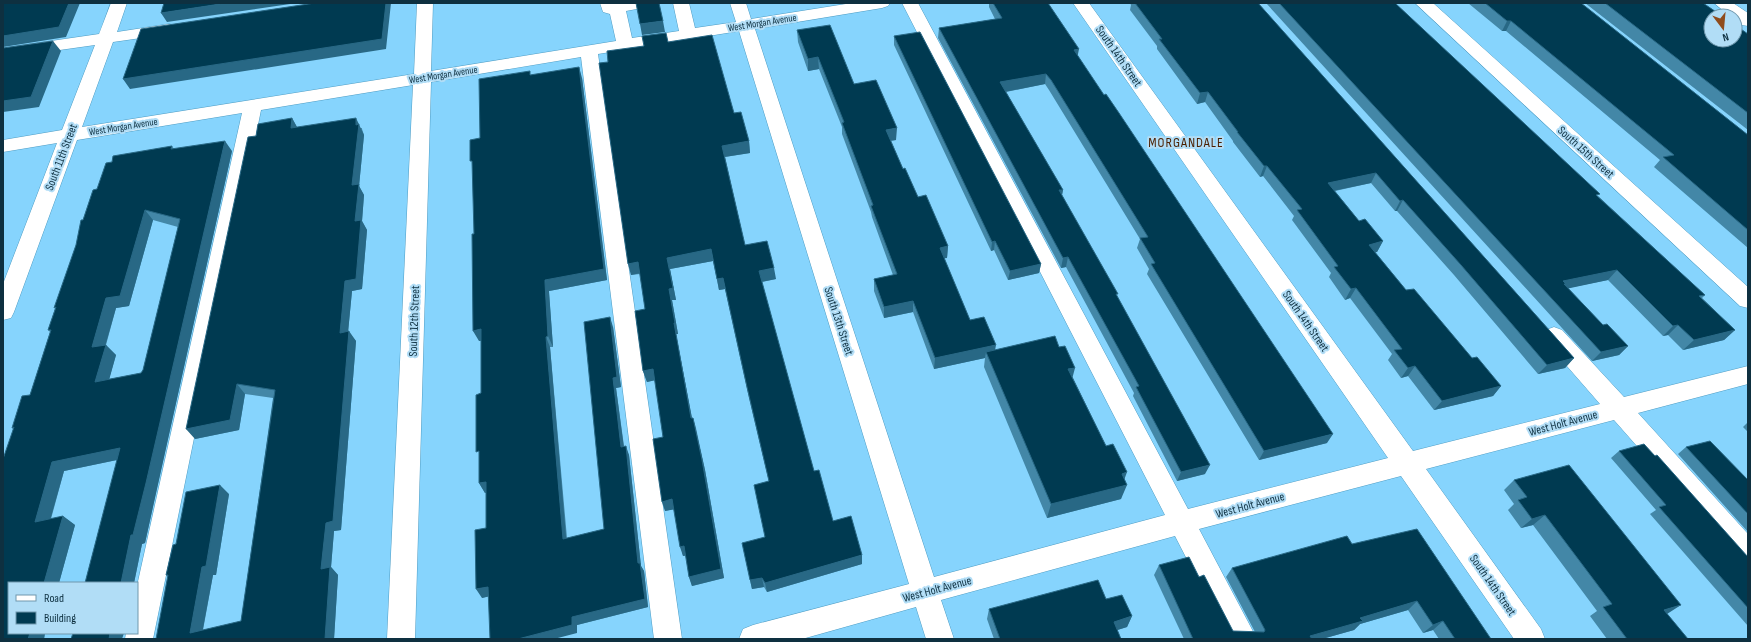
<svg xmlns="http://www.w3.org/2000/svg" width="1751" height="642" font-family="'Sofia Sans Condensed',sans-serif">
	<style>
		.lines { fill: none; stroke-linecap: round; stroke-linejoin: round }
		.minor-casing { stroke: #4e9cc3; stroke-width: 1 }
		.minor { fill: #fff; fill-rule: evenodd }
		.wall { fill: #4387a7; fill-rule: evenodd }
		.shaded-wall { fill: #286885 }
		.building { fill: #003a51; stroke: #286885; fill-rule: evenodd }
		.labels { text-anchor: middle; stroke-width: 4; stroke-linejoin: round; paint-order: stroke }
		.far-street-label { font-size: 10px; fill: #0e3040; stroke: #b1ddf6 }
		.street-label { font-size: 12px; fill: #0e3040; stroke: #b1ddf6 }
		.quarter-label { font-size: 14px; letter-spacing: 1px; fill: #4b1f00; stroke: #b1ddf6 }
	</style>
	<rect width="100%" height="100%" fill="#86d4fd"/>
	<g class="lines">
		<g class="minor-casing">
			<path id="minor" d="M111 3H127L117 32 169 24 175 25 177 29 175 33 169 34 113 42 82 127 414 74 417 3H433L431 71 616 41 610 14 603 12 600 3H654L652 6 626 11 632 38 679 31 673 3H689L695 28 736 22 730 3H746L751 19 852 3H890L888 6 882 8 755 29 934 577 1165 515 902 3H918L1188 509 1388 458 1073 3H1089L1413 451 1600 404 1546 342 1543 336 1546 330 1554 327 1562 330 1624 397 1748 366V384L1638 413 1748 534V565L1739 562 1614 420 1426 469 1541 629 1545 639H1514L1401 476 1199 529 1257 639H1228L1175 536 941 600 954 639H926L916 607 802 639H739L743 629 753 625 909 584 739 31 598 54 682 639H654L581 57 431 82 415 639H387L413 85 261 110 153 639H125L126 633H137V586L242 113 77 140 14 312 11 318 3 320V284L57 143 3 152V140L62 130 95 45 3 58V48L99 34Z
				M1415 3H1433L1748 287V308L1740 306Z
				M1714 3H1733L1748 13V26L1742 25 1735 20V16H1730Z"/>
		</g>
		<use href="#minor" class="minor"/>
	</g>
	<path class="wall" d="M989 3H1048L1078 56 1327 443 1259 460 1147 274 1149 269 1137 248 1140 239 1049 90 1045 84 1006 92 1063 190 1062 195 1117 297 1205 474 1177 481 1133 396 1134 393 1066 267 1061 268 938 38 939 28 995 19 989 7Z
		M1130 3H1258L1574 358 1565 368 1538 374 1454 275 1397 211H1395L1371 183 1335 191 1359 221 1383 241 1377 252H1375L1406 290 1472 358 1501 386 1493 396 1434 410 1408 376 1401 378 1388 360 1392 354 1350 298 1345 300 1329 277 1331 273 1292 220 1294 216 1263 176 1260 177 1233 142V141L1205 102 1197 104 1157 49V46L1130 10 1131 5Z
		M1266 3H1395L1598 196 1705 295 1702 298 1735 330 1724 340 1683 350 1668 335 1663 336 1608 280 1568 288 1603 325 1628 346 1619 355 1592 361Z
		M1468 3H1581L1748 135V248L1654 167 1660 160 1506 31H1502Z
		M1585 3H1703L1748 34V130Z
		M797 30 854 84 896 140 891 141 903 169 918 197 948 246 947 258H944L970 320 995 350 1073 378 1106 446 1124 480 1121 499 1047 518 984 367 985 358 934 369 913 312 884 318 874 291V279L893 275 872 217 871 212 842 134V127L819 69 808 71 798 42Z
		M894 36 1041 264 1039 273 1008 280 994 250 991 251 894 45Z
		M668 42 734 113 749 141 750 153 725 157 745 245 776 279 762 282 814 471 833 521 862 564 767 592 764 587 752 589 750 580 765 537 769 482 749 398 725 289 719 290 713 261 670 269 676 300H672L678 334H676L692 418H693L696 428 705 470 724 578 692 586 689 577 686 556H683L674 509 665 511 663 437 655 380 647 382 643 371 645 309 640 274 631 275 608 62Z
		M531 75 582 78 607 280 549 291V293L553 347H550L567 538 604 529 613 327 621 387 616 388 624 446 629 455 641 566 644 571 648 607 577 625V633L489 596 482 598 486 528V492L485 493 479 483 481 393V341H479L474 234 480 138Z
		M292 118 297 127 362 128V129L364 135 359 186 364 195 362 221 367 230 362 289 352 291 348 332 356 341 341 530 334 531 331 567 338 575 334 639H156L168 576 166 575 176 544 229 494 216 575H213L203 630 241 621 273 398 245 394 239 430 195 439 256 136Z
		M172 146 174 149 232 151 156 492 145 543 142 544 134 583H85L117 460 64 471 51 519 63 516 75 525 59 583H9V633H45L44 639H3L13 429 12 428 30 395 50 332 48 330 76 245 83 220 97 189 112 162ZM153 220 178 227 143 370 141 373 109 379 116 355 106 345 116 308 129 306Z
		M1748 422V432L1743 427Z
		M1686 447 1748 480V532L1678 454Z
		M1619 451 1748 557V626L1650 514 1656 510 1611 458Z
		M1514 480 1667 614 1688 639H1607L1590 616 1597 611 1533 525 1521 528 1508 510 1514 504 1504 490Z
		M1352 544 1491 639H1439L1433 630 1423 633 1408 610 1360 624 1354 630 1322 639H1184L1154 575 1159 565 1199 577 1233 631 1255 632 1226 577 1232 568Z
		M1106 599 1132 616 1127 627 1117 630 1121 639H994L987 619 989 609Z"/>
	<path class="shaded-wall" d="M69 3H80L66 37 3 47V36Z
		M227 3H297L167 22 161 13Z
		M386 3H391L386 49 130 89 123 79Z
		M663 21 665 32 642 35 640 24Z
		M1507 21H1511L1506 31H1502Z
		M53 41 61 51 39 107 3 112V101Z
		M1079 49 1077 59 1074 50Z
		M818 57 819 69 808 71V59Z
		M579 67 582 78 607 280 549 291 553 347 548 336 545 283Z
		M1046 74 1045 84 999 93 1000 82Z
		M1208 92 1205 102 1197 104 1200 93Z
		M292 118 298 129 291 128Z
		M356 118 364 135 359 186 364 195 362 221 367 230 362 289 352 291 347 343 340 333 345 281 355 221 352 185Z
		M897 128 896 140 886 141V130Z
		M225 141 232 151 145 543 142 544 134 583H121L131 535Z
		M749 141 750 153 724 157 722 146Z
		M1264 166H1267L1263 176 1260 177Z
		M1376 173 1371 183 1323 193 1328 183Z
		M1059 190H1063L1061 200Z
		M1403 200 1397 211H1395L1400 201Z
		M145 210 153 220 129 306 116 308 102 357 92 347 106 298Z
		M995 241 994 250 991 251 992 242Z
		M1383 241 1377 252 1363 255 1369 245Z
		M948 246 947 258 939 259 940 248Z
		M711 249 713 261 670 269 676 300H672L678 334H676L694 429 691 418 674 323 669 289 667 258Z
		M1068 257 1066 267 1061 268 1063 258Z
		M638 262 641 273 631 275 628 264Z
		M1041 264 1039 273 1008 280 1010 271Z
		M774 268 776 279 760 282 759 271Z
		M1617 270 1608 280 1561 290 1563 281Z
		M723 278 725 289 719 290 717 279Z
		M1356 288 1350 298 1345 300 1351 289Z
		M913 301V312L884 318V307Z
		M610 317 613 327 621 387 616 388 625 456 621 447 613 378Z
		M1678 325 1668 335 1663 336 1673 326Z
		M481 329 486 340 479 341 473 331Z
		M1735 330 1724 340 1683 350 1694 340Z
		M349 331 356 341 341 530 334 531 331 567 338 575 334 639H325L321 569 326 523Z
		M546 337 550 347 567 548 563 539Z
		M106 345 116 355 106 391 95 382Z
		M996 345 994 356 986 352 985 358 934 369 935 358Z
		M1628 346 1619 355 1592 361 1601 352Z
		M1574 358 1565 368 1538 374 1547 365Z
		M1415 366 1408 376 1401 378 1408 368Z
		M1075 368 1071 383 1068 369Z
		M653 369 656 380 647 382 643 371Z
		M237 384 245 394 239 430 195 439 186 429Z
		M1501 386 1493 396 1434 410 1442 401Z
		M693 418 705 470 724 578 692 586 689 577Z
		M1333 434 1327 443 1259 460 1264 451Z
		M626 446 629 455 641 566 644 571 648 607 577 625V633L554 639H518L572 617 638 563Z
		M120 448 131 457 64 471 47 531 35 522 52 462Z
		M1210 465 1205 474 1177 481 1181 472Z
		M1127 472 1122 486 1127 485 1121 499 1047 518 1051 504 1122 474Z
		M486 482 492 491 485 493 479 483Z
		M220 485 229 494 216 575H213L201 639 190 633 202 567Z
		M672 499 676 509 665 511 662 502Z
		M1545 515 1533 525 1521 528 1532 519Z
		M63 516 75 525 59 583H44Z
		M684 546 687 555 683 556 680 547Z
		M862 555V564L767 592 765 583Z
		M762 578 764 587 752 589 750 580Z
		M488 587 495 595 482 598 476 589Z
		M1417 601 1408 610 1360 624 1354 630 1322 639H1307L1310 636 1360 618Z
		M1681 605 1667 614 1664 610Z
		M1132 616 1127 627 1108 633 1114 622Z
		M1443 621 1433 630 1423 633 1433 625Z
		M30 633H45L44 639H28Z
		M110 633H124L122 639H109Z"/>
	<path class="building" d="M3 3H69L59 27 3 36Z
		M164 3H227L161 13Z
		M315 3H386L382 39 123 79 141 29Z
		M636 3H659L663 21 640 24Z
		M993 3H1048L1079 49 1074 50 1104 95 1106 94 1119 113 1333 434 1264 451 1151 264 1155 263 1140 238 1148 237 1051 80 1046 74 1000 82 1063 190H1059L1118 294H1116L1210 465 1181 472 1136 387 1139 386 1068 257 1063 258 939 28 1002 18Z
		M1135 3H1258L1574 358 1547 365 1461 265 1403 200 1400 201 1376 173 1328 183 1359 221 1365 219 1383 241 1369 245 1406 290 1414 289 1472 358 1477 357 1501 386 1442 401 1415 366 1408 368 1394 350 1402 349 1356 288 1351 289 1334 267 1338 266 1297 210 1302 209 1267 166H1264L1237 132H1238L1208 92 1200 93 1159 39H1162Z
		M1279 3H1395L1600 194 1596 195 1705 295 1699 296 1735 330 1694 340 1678 325 1673 326 1617 270 1563 281 1566 284H1564L1603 325 1607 324 1628 346 1601 352Z
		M1485 3H1581L1748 135V230L1663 157 1674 155 1511 21H1507Z
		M1605 3H1703L1722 16H1711V40H1735V25L1748 34V113Z
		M830 25 854 84 876 80 897 128 886 130 903 169 905 168 918 197 926 195 948 246 940 248 970 320 984 317 996 345 935 358 913 301 884 307 874 279 897 274 871 206 873 205 842 123 844 122 818 57 808 59 797 30Z
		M920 32 1041 264 1010 271 995 241 992 242 894 36Z
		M666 33 668 42 712 35 734 113 741 112 749 141 722 146 745 245 767 241 774 268 759 271 814 471 819 470 833 521 851 516 862 555 765 583 762 578 750 580 742 543 765 537 754 485 769 481 747 387 723 278 717 279 711 249 667 258 673 288 669 289 675 323H674L691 418H693L702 460 721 569 689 577 684 546 680 547 672 499 662 502 653 439 663 437 653 369 643 371 635 311 645 309 638 262 628 264 599 63 608 62 607 51 644 46 642 36Z
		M53 41 31 97 3 101V48Z
		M579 67 604 269 545 280V283L548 336 546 337 563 539 604 529 584 322 610 317 617 377 613 378 621 447 626 446 638 563H640L645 599 572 617V625L518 639H490L488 587 476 589 475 530 486 528V482L479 483V451L476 452V395L481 393V329L473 331 472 234H474L472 161H470V140L480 138 479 79 530 71V75Z
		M292 118 291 128 356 118V125L359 124 352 185 359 184 355 221 361 220 356 279 345 281 340 333 349 331 333 521 326 523 321 569 330 567 325 639H156L168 575H166L173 545 176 544 186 492 220 485 206 566 202 567 190 633 241 621 275 390 237 384 230 420 186 429 248 137 256 136 258 124Z
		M225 141 146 483 133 535H131L121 583H85L120 448 52 462 35 522 63 516 44 583H9V633H30L28 639H3V459L14 427 12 428 22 396 30 395 51 330H48L56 307 54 308 76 245 81 220H83L93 190 97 189 106 163 112 162 113 156 172 146 171 149ZM145 210 180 219 143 370 141 373 95 382 106 345 92 347 106 298 120 296Z
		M1055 336 1059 347 1065 346 1075 368 1068 369 1106 446 1113 444 1127 472 1122 474 1127 485 1051 504 986 352Z
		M1710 441 1748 480V514L1686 447Z
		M1644 444 1655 456 1657 455 1748 557V608L1659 507 1666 505 1619 451Z
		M1569 465 1681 605 1664 610 1688 639H1627L1603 607 1612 604 1545 515 1532 519 1518 500 1527 497 1514 480Z
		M1417 529 1491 639H1455L1443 621 1433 625 1417 601 1360 618 1363 621 1310 636 1312 639H1193L1159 565 1189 557 1199 577 1204 575 1233 631 1264 632 1265 630 1232 568 1347 536 1352 544Z
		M1098 580 1106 599 1122 595 1132 616 1114 622 1121 639H1000L989 609Z
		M73 633H110L109 639H71Z"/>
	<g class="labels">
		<g class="far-street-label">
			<text transform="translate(762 22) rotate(-9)" y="4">West Morgan Avenue</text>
			<text transform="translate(443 74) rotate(-9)" y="4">West Morgan Avenue</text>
			<text transform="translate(123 126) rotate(-9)" y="4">West Morgan Avenue</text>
		</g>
		<g class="street-label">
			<text transform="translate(1119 56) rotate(55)" y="4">South 14th Street</text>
			<text transform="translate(1586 152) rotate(42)" y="4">South 15th Street</text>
			<text transform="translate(61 157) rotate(-69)" y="4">South 11th Street</text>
			<text transform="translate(414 321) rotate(-88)" y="4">South 12th Street</text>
			<text transform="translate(839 321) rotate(72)" y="4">South 13th Street</text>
			<text transform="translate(1306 321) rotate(55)" y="4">South 14th Street</text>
			<text transform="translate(1563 423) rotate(-15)" y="4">West Holt Avenue</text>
			<text transform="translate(1250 505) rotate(-15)" y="4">West Holt Avenue</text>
			<text transform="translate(1493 585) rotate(55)" y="4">South 14th Street</text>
			<text transform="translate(937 589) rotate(-15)" y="4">West Holt Avenue</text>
		</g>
		<g class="quarter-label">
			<text x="1186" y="147">MORGANDALE</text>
		</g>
	</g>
	<rect width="1751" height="642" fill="none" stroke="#0e3040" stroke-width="8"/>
	<rect x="8" y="582" width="130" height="52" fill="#b1ddf6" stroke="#7098ad"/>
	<rect x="16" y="595" width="20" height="6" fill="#ffffff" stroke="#7098ad"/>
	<text x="44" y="602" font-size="12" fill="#0e3040">Road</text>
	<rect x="16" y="612" width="20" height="12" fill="#003a51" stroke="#7098ad"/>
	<text x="44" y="622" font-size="12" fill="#0e3040">Building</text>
	<g transform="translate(1723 28) rotate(164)"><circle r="19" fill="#b1ddf6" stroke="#7098ad"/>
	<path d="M0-3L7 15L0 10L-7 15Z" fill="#8f4c1d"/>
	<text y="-6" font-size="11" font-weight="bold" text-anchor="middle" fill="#0e3040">N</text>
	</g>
</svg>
